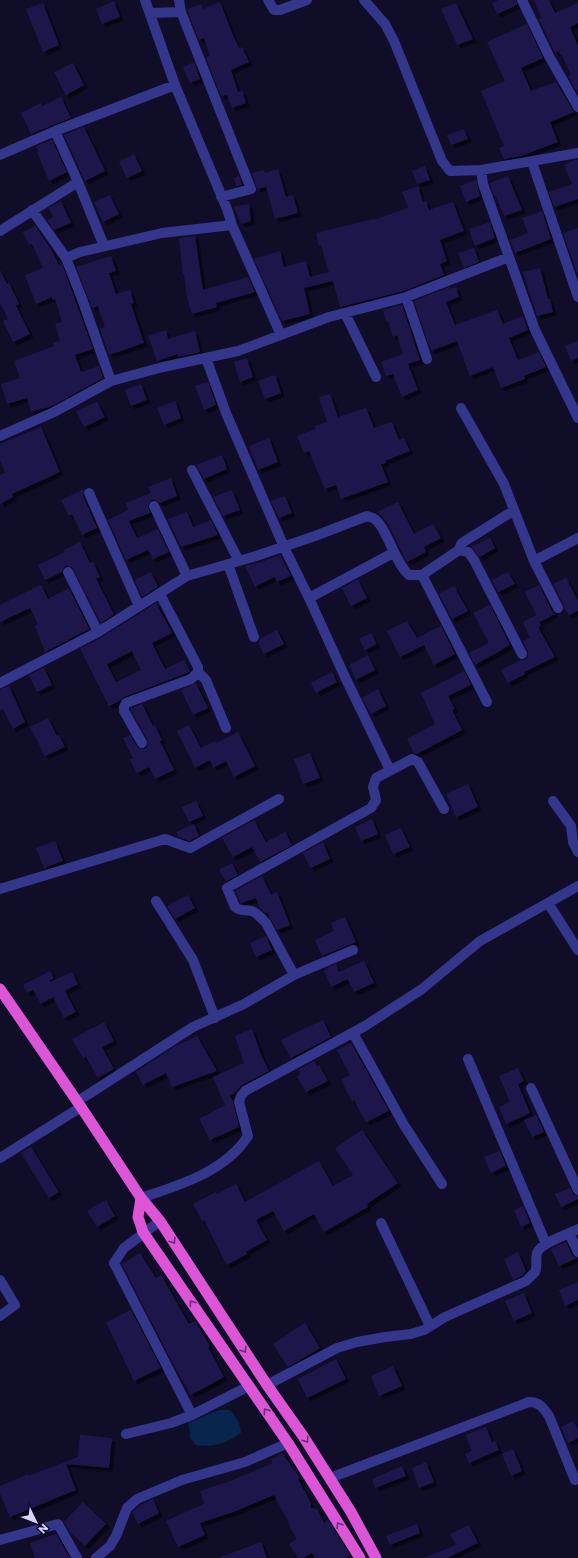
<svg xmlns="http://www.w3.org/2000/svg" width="578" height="1558" font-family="Poppins,sans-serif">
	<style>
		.water { fill: #07254d }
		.building { fill: #1f174b; fill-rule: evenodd; filter: url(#shadow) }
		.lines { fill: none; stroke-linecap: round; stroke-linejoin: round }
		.minor { stroke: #34368b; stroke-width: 10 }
		.tertiary { stroke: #34368b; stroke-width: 10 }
		.trunk { stroke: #dc55d6; stroke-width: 11 }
		.oneway { stroke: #6c2d76 }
	</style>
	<defs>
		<filter id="shadow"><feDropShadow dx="3.5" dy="3.5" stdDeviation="0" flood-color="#0009"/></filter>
	</defs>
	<rect width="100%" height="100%" fill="#100d28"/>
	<path class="water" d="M219 1410H230C237 1417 240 1423 241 1433 227 1443 213 1448 196 1445L190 1438V1431L188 1423Z"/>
	<path class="building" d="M499 0H516L517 5 497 14 492 3Z
		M534 0H549L555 13 578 3V23L570 27 578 46V94L568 76 571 75 562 55H560L559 51 555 53 539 19 541 18Z
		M114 1 120 17 102 24 96 9Z
		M220 2 232 33 239 48 242 47 249 62 231 70 238 92 242 91 246 103 232 108 227 95 221 96 206 58 210 56 204 38 199 40 187 9 201 4 203 9Z
		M43 3 59 45 43 52 26 9Z
		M456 3 473 39 457 45 441 9Z
		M527 24 543 58 521 68 531 91 556 82 574 112 550 122 558 142 521 156 504 159 499 148 504 146 481 91 505 81 487 42Z
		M194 62 200 79 190 83 183 67Z
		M73 63 84 85 66 95 54 72Z
		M61 97 71 118 31 134 21 113 41 103 42 106Z
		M84 127 105 171 85 181 64 135Z
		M464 129 468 139 451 145 447 135Z
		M52 140 67 172 49 181 37 152 39 151 36 146Z
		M134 154 142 171 127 178 119 162Z
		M575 160H578V199L554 207 549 192 572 184 564 165Z
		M425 166 430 180 417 184 412 171Z
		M278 169 286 197 293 195 298 213 275 219 266 187 257 189 252 173 264 170 265 173Z
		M239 176 242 185 236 186 234 178Z
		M508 176 522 210 504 216 496 196H494L490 183Z
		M476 180 480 196 466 202 460 186Z
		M418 186 423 202 426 201 429 210 453 202 464 231 440 240 447 261 440 264 444 275 404 291 340 307 333 281 304 288 310 314 282 321 254 259 280 251 284 267 306 261 310 277 329 272 321 245 319 246 316 233 374 219V220L405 209 408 207 402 192Z
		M110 195 119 214 103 222 94 202Z
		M61 201 71 223 54 230 47 220 53 217 49 208Z
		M249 204 251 221 241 224 234 206Z
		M542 211 551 239 515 253 510 240 528 233 522 218Z
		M490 222 495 238 475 246 469 229Z
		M35 226 51 249 59 265 62 264 93 349 75 355 81 372 99 366 103 378 52 406 31 412 27 398 7 404 1 384 20 378 14 361 54 346 53 343 60 341 55 324 62 322 55 299 52 300V297L36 304 25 275 43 268 32 244 29 245 23 232Z
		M578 228V273H577L563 233Z
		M195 236 203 290 248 277 255 292 216 303 217 307 192 314 187 297 184 274H183L179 238Z
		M474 248 479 262 464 268 458 253Z
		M111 256 116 271 109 273 116 294 130 290 134 303 131 304 144 343 109 355 100 329 105 327 98 306 92 308 76 267Z
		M540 268 548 299H550L553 312 537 316 523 272Z
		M0 270 7 284 9 283 19 304 16 306 30 334 13 342 3 321 8 319 0 302Z
		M449 287V289L456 287 459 297 446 302 455 325 497 310 503 324 523 316 528 330 509 338 518 360 539 352 546 367 524 376 525 379 501 388 493 367 470 376 457 341 431 351 414 301Z
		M402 305 420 360 408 364 418 390 402 397 393 374 386 376 381 362 403 354 397 335 393 337 388 321H386L383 310Z
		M166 330 168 339 195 331 200 352 178 357V354L157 361 148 336Z
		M578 341V358L571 361 565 346Z
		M247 358 253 377 240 382 234 362Z
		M275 375 281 393 265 399 258 381Z
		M208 382 216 405 204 410 195 386Z
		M141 384 147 400 131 406 125 390Z
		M330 394 338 417 366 408 374 428 392 422 399 440 404 438 410 451 385 461 386 463 381 464 388 482 341 499 336 485 325 489 309 451 304 453 297 436 316 429 315 426 327 422 319 397Z
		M175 401 181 418 164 425 157 408Z
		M97 402 105 417 84 427 76 411Z
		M41 427 60 472 12 494 13 497 0 504V475L5 473 0 460V444Z
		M269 438 278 462 258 470 249 446Z
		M222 455 227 469 204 479 196 465Z
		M171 478 177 496 160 503 155 500H151L148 506 150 513 129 521 137 538 158 529 169 552 153 559 148 550 126 560 108 520 128 510 126 503 151 493 148 487Z
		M84 489 83 496 97 528 82 535 72 514 69 516 61 500Z
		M232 490 240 510 223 516 213 497Z
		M285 496 292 513 279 518 271 501Z
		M398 502 414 534 433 524 441 538 424 547 426 552 407 562 388 524 378 512Z
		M187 512 193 527 211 520 218 535 181 547 168 519Z
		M490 538 495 548 480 557 471 547Z
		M80 542 90 563 93 562 100 577 96 579 114 614 101 623 72 567 65 566 62 572 45 580 38 565 65 552 64 550Z
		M280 555 291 576 277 582 274 577 255 587 245 566 262 562Z
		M151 572 158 587 142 597 135 580Z
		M508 572 515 584 498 592 492 580Z
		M566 578 578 601V611L569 615 565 609H564V605L553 584Z
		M358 579 367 598 351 606 342 588Z
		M41 585 48 599 69 588 89 629 45 652 35 626 38 624 30 608 0 622V605Z
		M539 585 552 611 555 614 540 622 525 592Z
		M454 586 468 611 452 619 439 594Z
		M156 603 172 633 152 643 165 669 184 660 190 671 187 673 124 697 120 701 109 706 80 649 101 638ZM132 651 141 670 116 682 107 664Z
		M490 605 510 645 475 665 469 653 489 643 473 613Z
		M536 615 541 626 538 627 555 657 524 672 525 674 508 683 501 670 521 660H525L528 657V651L523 641 530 638 523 622Z
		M407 621 417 638 441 626 455 654 434 665 424 645 400 657 387 631Z
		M277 630 284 644 264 654 258 642 260 639Z
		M371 633 377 644 365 650 359 639Z
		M368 655 375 670 356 680 349 665Z
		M44 668 52 685 37 692 29 675Z
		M464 671 471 685 448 696 455 709 452 710 462 730 417 754 414 753 407 739 435 724 421 693Z
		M332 672 337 682 316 693 311 683Z
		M196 683 208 708 193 715 181 690Z
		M9 686 25 722 13 729 3 709 0 710V689Z
		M378 689 386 706 371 714 362 698Z
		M142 704 153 726 155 725 162 740 160 741 174 770 155 779 149 767 137 773 130 760 133 758 123 738 130 735 138 748 145 749 148 746V740L130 709Z
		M48 718 57 736 59 735 65 747 45 756 30 727Z
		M189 725 201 748 215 741 216 743 238 732 255 766 234 777 226 761 213 768 210 760 195 768 177 731Z
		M310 753 320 778 303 784 294 759Z
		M468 784 478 807 456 817 446 794Z
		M196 801 203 816 189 822 182 807Z
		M372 819 378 834 361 841 355 827Z
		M254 820 266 842 285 832 292 845 260 862 252 847 233 857 222 838Z
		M194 824 199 836 189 841 179 837 176 832Z
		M401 828 410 847 393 854 385 835Z
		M55 841 63 861 44 868 36 848Z
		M323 842 330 859 310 868 303 853Z
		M232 863 238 875 226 881 219 870Z
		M262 876 271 895 277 892 290 925 277 930 267 912 265 913 260 908 256 898 241 903 235 891Z
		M188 895 195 908 175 919 167 906Z
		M345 917 356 942 322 956 315 940 334 931 331 923Z
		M266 936 272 950 256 957 250 943Z
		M364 961 374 983 354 992 348 979 331 987 324 971 328 969 327 968 336 964 339 972Z
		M50 971 54 978 49 981 50 982 72 972 78 984 65 991 76 1012 64 1018 53 997 41 1004 33 990 27 993 23 985Z
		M323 1020 331 1037 291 1058 281 1040Z
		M104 1022 114 1041 102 1047 114 1069 98 1078 86 1057 83 1058 72 1039Z
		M252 1029 262 1057 269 1071 242 1085 235 1093 230 1096 233 1101 239 1127 210 1140 199 1119 225 1105 213 1077 244 1063 235 1036Z
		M197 1036 217 1071 172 1087 166 1073 143 1085 136 1072 175 1046Z
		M351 1043 389 1111 366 1122 354 1100 352 1101 341 1080 350 1075 337 1050Z
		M314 1061 317 1066 319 1065 328 1081 306 1092 297 1076 300 1075 298 1070Z
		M518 1068 524 1081 518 1084 530 1113 506 1124 499 1107 510 1102 499 1076Z
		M536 1115 544 1132 532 1137 524 1120Z
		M362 1130 398 1183 367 1204 368 1207 324 1232 314 1214 284 1231 273 1211 256 1220 267 1240 246 1252 247 1254 227 1265 204 1220 202 1221 193 1204 216 1192 217 1194 236 1184 245 1202 319 1161 333 1186 353 1175 335 1148Z
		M31 1147 59 1192 49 1198 21 1153Z
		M500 1151 506 1166 491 1173 484 1157Z
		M570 1188 574 1195 578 1196V1199L561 1207 555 1194Z
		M106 1200 115 1216 97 1227 87 1211Z
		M523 1206 530 1223 521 1227 514 1210Z
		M566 1242 572 1255 577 1258 559 1266 551 1249Z
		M518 1252 526 1271 522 1276 513 1280 504 1259Z
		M140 1253 156 1278 161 1275 189 1324 195 1321 210 1346 208 1347 224 1377 191 1395 172 1362 122 1264Z
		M578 1282V1300L565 1306 559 1290Z
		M524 1293 532 1313 514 1321 505 1301Z
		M131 1310 161 1368 134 1381 106 1322Z
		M305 1323 320 1348 288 1367 273 1344Z
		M336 1359 346 1379 307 1398 298 1379Z
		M393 1366 402 1386 379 1396 371 1376Z
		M573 1421 578 1429V1438L568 1443 561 1427Z
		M486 1427 492 1442 495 1441 499 1450 469 1463 465 1454 472 1451 466 1435Z
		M80 1435 112 1438 109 1468 66 1464 76 1490 10 1517 0 1493V1486L28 1474 29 1476 78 1457Z
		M513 1449 522 1471 511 1476 502 1454Z
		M282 1453 300 1478 298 1479 311 1503V1508L317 1509 324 1523 328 1520 350 1555 346 1558H315L312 1553 303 1558H298L289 1544 297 1539 289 1526 290 1525 274 1495 236 1511 200 1523 205 1535 178 1547 166 1521 204 1504 200 1491 233 1480 273 1463 271 1460Z
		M426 1462 434 1482 419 1488 412 1468Z
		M402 1466 406 1476 375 1488 372 1479Z
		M153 1499 159 1513 138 1524 132 1512 141 1505Z
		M83 1502 106 1524 85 1546 70 1532 64 1522Z
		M417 1524 420 1533 390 1545 386 1536Z
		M469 1525 478 1543 447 1558H424L456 1545 450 1534Z
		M56 1534 70 1558H35L30 1543Z
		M261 1542 267 1558H221V1557Z"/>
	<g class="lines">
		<path class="minor" d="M145 0 175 85 227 209 232 225 281 335
			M179 0 181 12 251 189 221 197
			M268 0 274 10H280L307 0
			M364 0 385 24 394 41 442 161 450 171 481 170 578 153
			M522 0 549 56 578 107
			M150 13 181 12
			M55 131 78 182 104 246
			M0 155 55 131 175 85
			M532 162 578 297
			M481 170 483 184 535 330 578 418
			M32 210 66 258 82 299 111 381
			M0 231 78 182
			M66 258 80 252 162 233 232 225
			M406 297 427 359
			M345 313 376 377
			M206 358 226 413 284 547 309 598 345 677 390 770
			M461 408 504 484 534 561 558 608
			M0 436 54 412 111 381 163 367 238 351 329 317 406 297 509 257
			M192 470 239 561
			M89 493 139 606
			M154 506 187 576
			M459 550 461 544 465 541 513 511
			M534 561 578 538
			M228 564 254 637
			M68 572 98 632
			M422 575 487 702
			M309 598 393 553
			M198 672 206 680 226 728
			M0 683 98 632 187 576 256 556 315 536 367 516C369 517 371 517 373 518 386 524 394 562 409 575H422L459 550 468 552 474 560 522 654
			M142 743 124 711V707L126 703 191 679 198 672V667L160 594
			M553 801 571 826 573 842 578 852
			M0 889 165 839 190 848 279 799
			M156 901 193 960 215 1018
			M548 903 578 950
			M294 975 266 923C262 919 259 915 254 912 248 909 240 912 235 907L227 888 371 808 376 800 373 787 376 778 412 759 418 762 444 809
			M353 1033 404 1125 442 1184
			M468 1059 546 1244
			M531 1088 578 1190
			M78 1101 193 1027 244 1004 294 975 353 950
			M141 1198C179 1185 225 1172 248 1136L239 1102 241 1096 245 1091 365 1026 422 989 480 941 578 886
			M160 1221 124 1248 114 1263 192 1415
			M381 1223 430 1326
			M569 1233 578 1252
			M0 1280 15 1305 0 1316
			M267 1385 337 1348 357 1342 385 1337 411 1334 424 1330 445 1317 526 1281 535 1272C538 1266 535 1259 537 1253 540 1243 569 1234 578 1229
			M126 1434 171 1423 192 1415 249 1386
			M330 1478 529 1402C540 1402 543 1408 549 1416L575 1480
			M0 1540 58 1524 77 1558
			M96 1558 110 1546 116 1536 127 1508 137 1499 182 1480 245 1462 288 1443"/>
		<path class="tertiary" d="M0 1158 81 1107"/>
		<path class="trunk" d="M0 989 81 1107 141 1198 160 1221 267 1385 303 1436 351 1512 376 1558
			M141 1198 138 1217 143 1232 288 1443 360 1558"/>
	</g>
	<defs><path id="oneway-chevron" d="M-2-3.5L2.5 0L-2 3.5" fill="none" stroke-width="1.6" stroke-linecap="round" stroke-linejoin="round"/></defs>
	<g class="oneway">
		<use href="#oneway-chevron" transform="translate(173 1241) rotate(57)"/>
		<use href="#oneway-chevron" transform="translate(192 1303) rotate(-124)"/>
		<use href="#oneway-chevron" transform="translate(244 1350) rotate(57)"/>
		<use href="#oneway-chevron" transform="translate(266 1411) rotate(-125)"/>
		<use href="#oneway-chevron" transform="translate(306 1440) rotate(57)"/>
		<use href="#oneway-chevron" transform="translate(339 1525) rotate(-122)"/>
	</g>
	<g transform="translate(36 1522) rotate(133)" stroke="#100d28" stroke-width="3" paint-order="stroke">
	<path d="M0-3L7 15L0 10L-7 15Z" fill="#d7d4ff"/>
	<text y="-6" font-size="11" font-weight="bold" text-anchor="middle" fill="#d7d4ff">N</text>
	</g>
</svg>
